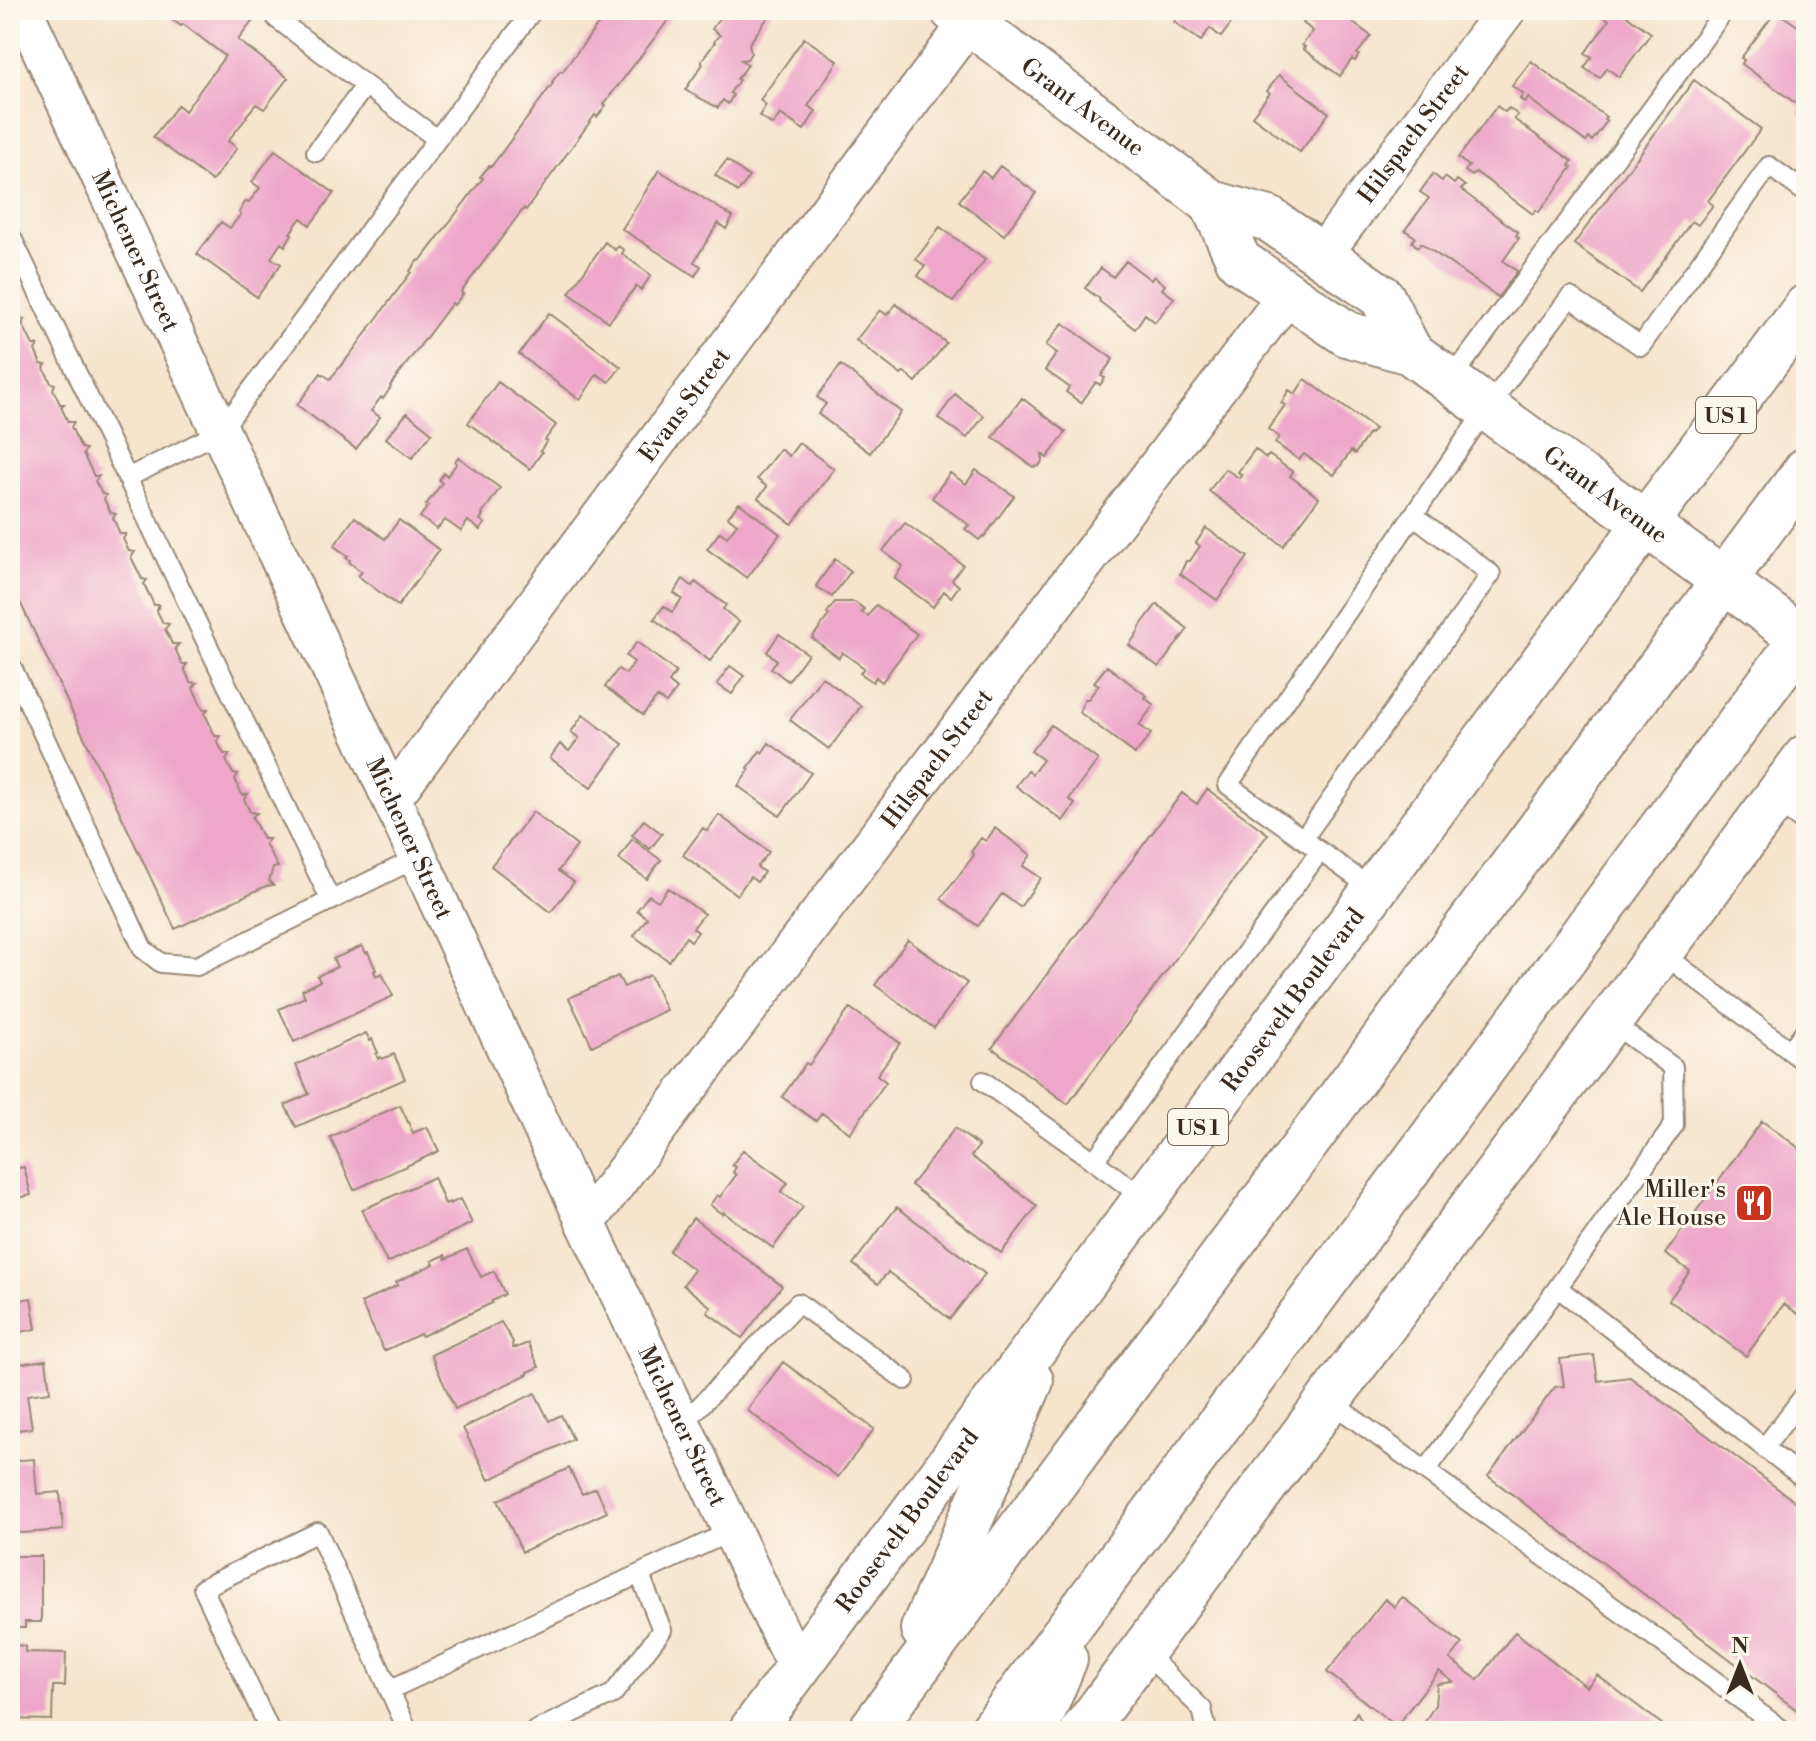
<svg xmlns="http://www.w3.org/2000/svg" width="1816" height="1741" font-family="'Libre Bodoni',serif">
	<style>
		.building { fill: #eea7c9 }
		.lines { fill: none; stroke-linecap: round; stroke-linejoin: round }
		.lane-casing { stroke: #988776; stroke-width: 22 }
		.street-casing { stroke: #988776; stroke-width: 42 }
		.primary-casing { stroke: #988776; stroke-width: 48 }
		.highway-casing { stroke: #988776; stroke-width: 48 }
		.lane { stroke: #fff; stroke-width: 18 }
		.street { stroke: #fff; stroke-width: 38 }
		.primary { stroke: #fff; stroke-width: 44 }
		.highway { stroke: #fff; stroke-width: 44 }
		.labels { text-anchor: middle; stroke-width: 6; stroke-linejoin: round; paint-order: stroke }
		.shield { fill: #fbf7ec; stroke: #75685c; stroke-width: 2 }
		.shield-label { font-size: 22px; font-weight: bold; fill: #3b2a1e }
		.street-label { font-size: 24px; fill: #3b2a1e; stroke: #fbf7ec }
		.poi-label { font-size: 24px; fill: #3b2a1e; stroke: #fbf7ec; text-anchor: end }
	</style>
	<rect width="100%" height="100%" fill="#fbf7ec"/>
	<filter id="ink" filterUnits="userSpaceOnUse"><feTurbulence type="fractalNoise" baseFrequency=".0125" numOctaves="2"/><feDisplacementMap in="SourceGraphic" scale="16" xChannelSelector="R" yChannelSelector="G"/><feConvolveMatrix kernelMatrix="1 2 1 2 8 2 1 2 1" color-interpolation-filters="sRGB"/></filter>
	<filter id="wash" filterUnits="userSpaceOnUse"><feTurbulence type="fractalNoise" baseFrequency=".006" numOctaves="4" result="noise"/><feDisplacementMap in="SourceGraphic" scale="32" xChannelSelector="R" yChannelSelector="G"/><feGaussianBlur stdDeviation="1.8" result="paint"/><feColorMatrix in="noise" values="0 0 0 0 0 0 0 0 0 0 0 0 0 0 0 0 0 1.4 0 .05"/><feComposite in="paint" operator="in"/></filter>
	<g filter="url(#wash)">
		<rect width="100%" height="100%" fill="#f6e4cd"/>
		<g id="blocks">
			<path class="building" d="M163 10H249L257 15 238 40 288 78 264 109 256 104 246 116 247 117 228 141 237 148 212 181 153 137 178 105 185 111 225 56 183 24 181 26 171 19 172 17Z
				M609 10H676L604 104 606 105 597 117 595 115 526 210 524 208 461 292 463 294 454 305 452 303 390 386 391 387 383 399 381 397 371 411 380 417 356 449 297 405 321 373 330 379 349 356 411 272 410 271 418 260 420 261 483 178 480 177 489 166 491 167 553 83 552 82 560 71 562 72Z
				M725 10H767L771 13 749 44 751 53 747 59 741 60 748 65 737 79 739 80 730 93 733 95 728 104 723 100 718 108 685 90 703 64 701 62 715 42 714 41 720 35 712 29Z
				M1182 10H1241L1221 37 1210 28 1201 41 1174 22Z
				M1313 10H1336L1371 36 1357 54 1359 55 1355 61 1352 59 1340 76 1303 49 1305 47 1302 45 1313 31 1303 23Z
				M1609 10H1619L1651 33 1619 77 1607 68 1600 78 1584 68 1592 57 1585 53 1609 20 1604 17Z
				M1779 13 1806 32 1805 117 1798 112 1802 108 1742 64 1744 60 1741 58 1774 14 1777 16Z
				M804 38 838 61 808 106 816 111 804 130 780 114 773 125 759 116 766 105 760 100Z
				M1531 61 1606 117 1604 119 1607 121 1592 141 1589 138 1586 142 1528 98 1525 103 1520 99 1523 94 1512 86Z
				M1279 75 1329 113 1300 152 1252 116 1270 93 1267 91Z
				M1694 80 1761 129 1708 201 1713 205 1698 225 1692 221 1640 292 1574 244Z
				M1497 106 1505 112 1509 108 1518 115 1514 119 1572 161 1569 166 1572 167 1555 191 1539 212 1536 210 1533 214 1476 172 1472 176 1465 171 1469 166 1458 158Z
				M275 150 334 193 310 225 301 218 290 233 292 234 285 246 281 243 271 258 281 264 257 297 197 254 221 222 230 228 241 214 239 212 246 201 248 203 260 188 252 182Z
				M727 160 749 177 738 192 715 175Z
				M1000 166 1036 193 1004 235 959 201 982 171 991 178Z
				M659 170 733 217 726 229 718 223 694 262 701 266 695 276 622 229Z
				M1433 174 1442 181 1445 177 1454 184 1457 180 1465 186 1461 190 1518 232 1516 236 1519 238 1503 261 1517 271 1498 297 1421 243 1418 247 1412 242 1415 237 1405 230 1429 198 1420 192Z
				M940 227 985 260 953 302 918 276 925 266 916 259Z
				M605 242 615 250 618 246 624 250 622 254 651 275 641 290 636 286 609 322 569 293Z
				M1126 261 1151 280 1154 276 1165 285 1162 289 1174 298 1155 322 1145 314 1135 329 1099 301 1100 299 1085 288 1101 268 1113 277Z
				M10 297 20 319H26L22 323 33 345H38L35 350 41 364 46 365 44 368 51 383 55 384 53 389 60 404H64L61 407 68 422H74L71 427 81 448 86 449 83 454 94 476H99L95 481 102 494 106 495 104 499 111 513 116 514 113 518 120 534H126L123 539 129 551 135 552 131 557 142 579 147 580 144 584 154 605H159L157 611 163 623 169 624 165 629 172 644H179L175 648 182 664H187L184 668 190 682 197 683 193 688 203 709H208L205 714 215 736H220L217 741 224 754H230L226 760 233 774H238L235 779 242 795 248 794 244 799 250 812 257 813 252 817 263 839H269L265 844 278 867 273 868 269 881 273 885 266 886 175 929 10 581Z
				M896 304 946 343 916 382 904 372 901 375 856 340 880 310 887 315Z
				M549 313 621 367 609 382 597 374 580 400 519 354Z
				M1063 323 1113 359 1101 376 1105 378 1100 385 1096 382 1081 403 1066 392 1069 387 1045 370 1057 353 1046 345Z
				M841 365 901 412 870 453 818 414 826 404 817 397Z
				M1305 379 1375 429 1371 434 1369 433 1355 454 1351 451 1334 475 1304 454 1299 460 1275 443 1279 437 1268 429 1285 405 1281 403 1289 390 1295 394Z
				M498 382 556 425 545 440 547 441 540 451 542 452 530 469 468 423Z
				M955 394 984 416 967 438 938 418Z
				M1022 398 1066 432 1047 458 1042 454 1043 460 1039 466 1033 467 993 437Z
				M407 413 432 433 412 458 386 438Z
				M799 443 834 469 792 524 758 498 767 487 757 479 780 449 789 456Z
				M1255 449 1266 458 1269 455 1293 472 1290 476 1319 498 1283 546 1209 491 1225 469 1239 478 1242 475 1238 472Z
				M458 457 500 488 482 514 483 515 480 520 485 523 480 530 468 521 461 531 445 520 437 529 420 517 428 506 426 505 442 483 439 480 444 473 447 476 457 463 455 462Z
				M976 470 1014 496 984 537 983 536 979 540 965 529 969 525 932 498 950 473 966 484Z
				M739 503 780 534 747 578 707 549 720 532 727 537 737 524 728 517Z
				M355 517 385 539 399 520 439 550 398 606 358 576 362 572 349 562 350 560 346 558 348 556 334 546Z
				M905 523 963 565 952 580 959 586 951 597 944 591 933 607 894 578 903 566 883 551Z
				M1206 528 1248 557 1217 600 1180 574 1186 561H1190L1200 546 1196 543Z
				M835 559 851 571 832 597 816 586Z
				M683 579 692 586 695 582 726 605 723 609 739 622 710 661 654 619 664 606 672 612 682 599 674 593Z
				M835 602H855L864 609 861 612 868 616 876 605 917 634 882 682 876 677 873 682 860 673 864 668 842 652 839 658 812 638 829 615 827 613Z
				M1157 604 1188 629 1159 667 1129 645 1138 632 1141 625Z
				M779 634 808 654 788 681 771 668 777 660 767 652Z
				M637 642 676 672 669 682 677 689 666 703 657 697 643 715 605 687 618 669 626 674 634 662 626 656Z
				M730 666 744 676 732 694 717 684Z
				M1107 666 1147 696 1145 698 1154 705 1139 725 1151 734 1135 754 1079 712 1085 699H1088L1099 685 1094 682Z
				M822 677 861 706 829 749 790 720Z
				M583 715 623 744 591 788 550 758 560 744 569 751 579 738 571 732Z
				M1051 725 1098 760 1069 799 1075 804 1063 821 1016 786 1028 770 1032 774 1043 760 1031 751Z
				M769 743 811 773 780 816 738 786 750 769 748 768 760 751 762 753Z
				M1207 789 1268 834 1068 1104 992 1048 1182 793 1197 804Z
				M533 812 577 846 558 871 574 882 551 912 491 866Z
				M719 815 769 852 757 867 764 872 757 882 750 877 737 895 683 855 703 828 707 831Z
				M644 820 662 834 650 849 632 835Z
				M995 828 1031 855 1023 866 1041 878 1020 907 1002 894 978 926 941 899 974 855 971 852 981 838 986 841Z
				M632 839 661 860 647 879 619 859Z
				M668 888 704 914 693 928 698 932 691 941 686 937 669 961 634 936 647 918 637 910 649 895 658 901Z
				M908 940 967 983 934 1028 875 985Z
				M362 946 366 953 368 952 376 970 374 971 376 976 382 973 393 996 294 1042 279 1009 305 997 302 990 320 981 317 976 337 967 333 959Z
				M650 975 666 1010 592 1046 569 998 618 976 624 987Z
				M850 1008 900 1043 877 1075 886 1082 850 1133 822 1113 816 1121 782 1097 806 1063 809 1065Z
				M366 1033 370 1041 372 1039 378 1053 376 1054 378 1059 381 1057 382 1059 394 1054 405 1079 296 1127 285 1105 309 1094 296 1065Z
				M400 1105 413 1133 427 1127 439 1151 354 1190 330 1137Z
				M1762 1121 1806 1153V1271L1804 1274 1806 1275V1303L1798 1314 1784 1304 1746 1356 1669 1300 1690 1271 1665 1254Z
				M955 1128 979 1146 971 1156 1037 1206 1001 1253 911 1185Z
				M743 1150 788 1183 781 1192 803 1207 773 1248 723 1212 722 1214 710 1205 717 1195 720 1197 736 1175 733 1172 736 1167 732 1165Z
				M24 1167 31 1195 10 1200V1170Z
				M434 1177 445 1204 449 1202 450 1204 460 1199 472 1223 387 1263 362 1210Z
				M897 1207 985 1274 950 1319 888 1272 878 1284 853 1264Z
				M693 1218 782 1286 742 1338 707 1312 711 1307 683 1285 694 1270 669 1251Z
				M467 1249 481 1277 494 1271 505 1294 492 1301V1303L422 1336 420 1334 384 1351 361 1303 398 1285 396 1282 434 1264 432 1261 445 1255 446 1259Z
				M31 1298 36 1329 10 1334V1302Z
				M501 1322 513 1342 512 1344 513 1348 516 1347V1348L528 1343 539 1367 528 1372V1374L455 1409 431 1355Z
				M1594 1355 1598 1381 1630 1377 1798 1504 1801 1527 1806 1531V1717L1488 1476 1555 1387 1564 1386 1560 1359Z
				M46 1360 50 1392 27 1395 32 1428 10 1431V1365Z
				M783 1362 874 1429 838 1477 747 1410Z
				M535 1393 549 1421 561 1415 573 1439 489 1480 463 1428Z
				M34 1459 37 1494 60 1492 63 1530 22 1533 12 1532V1527H10V1461Z
				M569 1468 582 1494 596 1488 607 1512 522 1552 498 1500Z
				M10 1556H41V1622H25V1628H16V1622H10Z
				M1402 1597 1462 1644 1450 1659 1478 1680 1515 1632 1587 1687 1597 1675 1671 1731H1413L1424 1723 1435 1705 1437 1684 1453 1682 1439 1671 1396 1726 1327 1672 1385 1599 1395 1607Z
				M16 1645 25 1646V1652L66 1653 65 1686H53L52 1720 10 1719V1652H16Z
				M1357 1712 1367 1731H1344Z"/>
		</g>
	</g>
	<g filter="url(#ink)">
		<use href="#blocks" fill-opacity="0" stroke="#988776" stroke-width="2"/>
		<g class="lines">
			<g class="lane-casing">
				<path id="lane" d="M272 10 277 19 437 139
					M316 152 365 86
					M10 234 331 901
					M1450 381 1725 10
					M127 478 220 432 533 10
					M10 663 143 949 161 963 197 966 419 857
					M1774 800 1806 824
					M1303 839 1491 574 1413 515
					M1374 890 1228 785 1487 408 1570 297 1641 346 1769 166 1806 193
					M1661 952 1806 1063
					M1790 1051 1806 1029
					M983 1081 1094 1161
					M1145 1199 1094 1161 1320 851
					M1558 1288 1806 1480
					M1328 1400 1784 1731
					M682 1425 798 1303 905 1380
					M1764 1448 1806 1393
					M1426 1471 1674 1125 1673 1067 1610 1022
					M1143 1651 1202 1709 1207 1731
					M389 1690 732 1531
					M270 1731 203 1588 318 1532 408 1731
					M535 1731 613 1694 662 1630 640 1575"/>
			</g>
			<g class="street-casing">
				<g id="street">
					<path id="s1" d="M23 10 358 726 586 1223 797 1668"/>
					<path id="s2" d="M1322 255 1506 10"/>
					<path id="s3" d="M392 798 978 10"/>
					<path id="s4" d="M586 1223 1288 294"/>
				</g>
			</g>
			<g class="primary-casing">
				<g id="primary">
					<path id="s5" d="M953 10 1212 203 1269 219 1382 297 1410 352"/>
					<path id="s6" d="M1212 203 1239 261 1347 334 1410 352 1802 638 1806 645"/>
				</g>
			</g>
			<g class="highway-casing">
				<g id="highway">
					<path d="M923 1629 1031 1381"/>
					<path id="s7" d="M751 1731 1806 307"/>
					<path d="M870 1731 1806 470"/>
					<path d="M992 1731 1806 633"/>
					<path d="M1035 1731 1065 1659"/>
					<path d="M1083 1731 1806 757"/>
				</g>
			</g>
			<use href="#lane" class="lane"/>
			<use href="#street" class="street"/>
			<use href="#primary" class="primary"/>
			<use href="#highway" class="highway"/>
		</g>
	</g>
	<defs>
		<g id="restaurant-square" transform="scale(2)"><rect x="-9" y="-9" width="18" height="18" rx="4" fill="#c8321e" stroke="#fbf7ec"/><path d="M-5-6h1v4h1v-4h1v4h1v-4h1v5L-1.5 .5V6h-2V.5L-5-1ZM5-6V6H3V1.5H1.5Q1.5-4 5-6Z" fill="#fff"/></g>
	</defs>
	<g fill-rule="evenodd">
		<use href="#restaurant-square" x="1754" y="1203"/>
	</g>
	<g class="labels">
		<g class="shield">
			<rect x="1696" y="397" width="60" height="36" rx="6"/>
			<rect x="1168" y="1109" width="60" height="36" rx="6"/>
		</g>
		<g class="shield-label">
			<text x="1726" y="423">US 1</text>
			<text x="1198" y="1135">US 1</text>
		</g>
		<g class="street-label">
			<text dy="8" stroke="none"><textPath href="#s5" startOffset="162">Grant Avenue</textPath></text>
			<text dy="8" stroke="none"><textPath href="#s2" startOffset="152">Hilspach Street</textPath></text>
			<text dy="8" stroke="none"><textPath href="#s1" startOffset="266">Michener Street</textPath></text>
			<text dy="8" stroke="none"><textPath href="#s3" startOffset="490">Evans Street</textPath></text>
			<text dy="8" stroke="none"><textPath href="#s6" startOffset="502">Grant Avenue</textPath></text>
			<text dy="8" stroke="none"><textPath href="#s4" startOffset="582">Hilspach Street</textPath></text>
			<text dy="8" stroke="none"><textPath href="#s1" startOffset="914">Michener Street</textPath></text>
			<text dy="8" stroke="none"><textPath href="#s7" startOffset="910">Roosevelt Boulevard</textPath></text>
			<text dy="8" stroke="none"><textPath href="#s1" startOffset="1562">Michener Street</textPath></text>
			<text dy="8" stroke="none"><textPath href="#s7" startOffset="262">Roosevelt Boulevard</textPath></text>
		</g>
		<g class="poi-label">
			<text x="1726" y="1197">Miller's<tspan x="1726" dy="28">Ale House</tspan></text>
		</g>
	</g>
	<rect width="1816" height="1741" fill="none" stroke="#fbf7ec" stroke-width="40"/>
	<g transform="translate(1740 1665)" stroke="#fbf7ec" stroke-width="6" paint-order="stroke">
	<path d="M0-6L14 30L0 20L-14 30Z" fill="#3b2a1e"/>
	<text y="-12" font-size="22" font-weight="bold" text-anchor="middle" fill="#3b2a1e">N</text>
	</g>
</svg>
